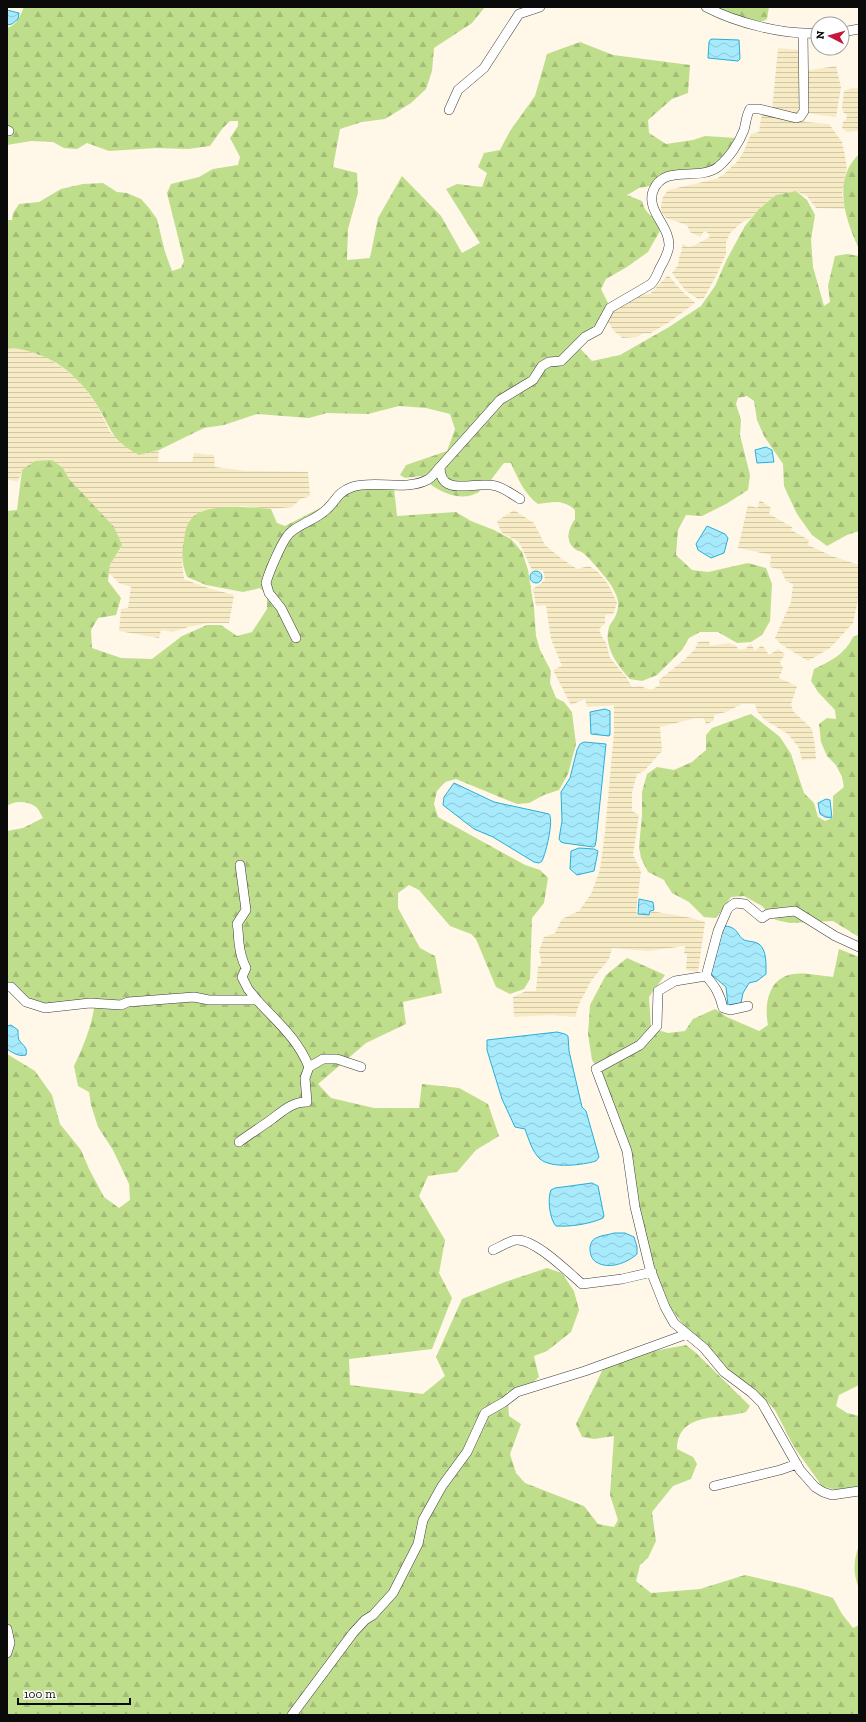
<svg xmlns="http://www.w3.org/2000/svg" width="866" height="1722" font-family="'Zilla Slab',serif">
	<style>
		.farmland { fill: url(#farmland-rules) }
		.forest { fill: url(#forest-firs) }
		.water { fill: url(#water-waves); stroke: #27afd9 }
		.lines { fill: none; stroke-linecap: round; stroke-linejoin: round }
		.minor-casing { stroke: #3d3d3d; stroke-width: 10 }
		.minor { stroke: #fff; stroke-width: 9 }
	</style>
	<defs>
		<pattern id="farmland-rules" width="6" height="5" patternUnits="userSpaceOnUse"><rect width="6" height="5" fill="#f7ebc5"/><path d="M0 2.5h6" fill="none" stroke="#d2c8a8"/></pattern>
		<pattern id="forest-firs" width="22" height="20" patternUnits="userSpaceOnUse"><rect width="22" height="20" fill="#bfde8c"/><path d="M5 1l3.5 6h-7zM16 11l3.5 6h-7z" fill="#a3bd77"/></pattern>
		<pattern id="water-waves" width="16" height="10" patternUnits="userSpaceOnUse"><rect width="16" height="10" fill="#a7eafc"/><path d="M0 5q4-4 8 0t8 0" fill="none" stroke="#8ec7d7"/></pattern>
	</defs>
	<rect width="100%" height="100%" fill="#fff7e8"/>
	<path class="farmland" d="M778 48 799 50 801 107 797 114 772 110Z
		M836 66 841 87 836 117 806 113 805 71Z
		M852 88H859V131L847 132 842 128 843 122 846 120 847 115 843 112 842 107 844 91Z
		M762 112 803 119 805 122 829 124 842 142 845 156 847 170 845 176 842 194 845 209 816 208 807 196 796 191 776 195 759 209 752 217 741 223 730 233 726 242V254L716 276 704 298 698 299 686 291 672 273 678 265 680 254 682 251V244L689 247 695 245 710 237 708 233 704 231 700 237 690 232 687 225 666 218 661 211V205L663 197 668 190 716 179 723 175 737 162 743 153 751 134 759 132Z
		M668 275 680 289 695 303 668 323 649 334 644 333 637 337 622 338 614 331 608 322 612 313 617 308 640 295 650 294Z
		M15 347 46 357 77 378 97 405 110 432 139 455 159 450 158 462H192L194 453 214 455 215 467 247 471 308 472 310 496 301 499 292 507 271 509 241 506 183 544 182 563 184 579 205 587 234 595 229 623H208L188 627 173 632 161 630 159 638 119 631 121 609 128 608 131 587 119 583 109 573 110 565 122 545 69 479 63 468 22 470 18 482 7 479V349Z
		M760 500 771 508 769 514 792 527 791 530 809 540 808 545 832 556 859 565V595L853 623 830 648 808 661 782 645 775 638 791 602 793 584 786 581 781 570 770 567 771 555 738 548 748 505 757 508Z
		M514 510 534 523 545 545 562 559 577 569 589 566 597 571 608 584 617 603 613 614 605 615V623L599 629 602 637 606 643 610 658 626 677 632 687 640 686 651 690 660 685 659 680 684 660 695 649 698 642 709 641 710 646 729 643 736 646 739 650 745 649 751 644 755 651 762 645 769 655 778 649 785 654 780 662 783 668 779 678 797 686 791 704 793 711 812 729 815 746 816 759 802 760 799 748 788 734 765 720 757 711 755 704H742L726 712 714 715V720L706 725 704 718H696L660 727 662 751 644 771 637 774 632 792V811L639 815 633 855 641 871 636 911 637 914 649 916 651 911 692 918 705 922 698 972 686 970 687 954 684 953 685 946 648 951 612 948 609 959 591 981 579 1004 575 1017 551 1015 514 1017 513 997 526 991H536L538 967 541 965V960L539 951 544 937 555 933 562 919 579 911 591 894 600 870 605 832 614 732V705L587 707 585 699 571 705 553 670 562 666 551 639 546 605 536 606 533 589 545 580 543 570H532L519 542 501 532 497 521Z"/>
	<path class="forest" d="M24 7H485L472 23 434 48 432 71 426 89 411 103 385 119 362 122 340 129 333 167 357 173 358 193 348 229 347 260 370 258 378 218 402 176 441 216 462 253 480 243 446 189 457 184 482 187 487 173 478 167 484 153 500 150 510 131 535 96 547 54 580 42 613 55 690 65 688 93 672 99 648 120 649 133 666 144 693 140 705 136 736 138 732 149 709 170 673 172 655 185 639 188 627 195 642 201C646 218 656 214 661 229L648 252 627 267 606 279 601 289 609 305 596 327 574 342 592 361 620 355 669 327 701 306 715 286 727 259 745 226 759 209 776 195 796 191 807 200 815 215 811 240 813 267 824 306 830 302 828 286 835 256 847 254 859 256V531L847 535 827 546 812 535 797 514 784 486 783 464 764 436 757 420 754 401 747 396 738 398 736 404 741 420 740 435 750 475 748 490 726 504 702 516 686 515 678 530 676 555 692 570 708 572 748 563 766 568 772 584 770 621 762 635 751 642 737 643 718 632H700L689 638 682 650 657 675 642 681 630 679C618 666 603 646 609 627 610 624 612 622 614 619 621 605 619 599 611 585 608 580 588 556 583 553 581 551 577 551 575 549 564 540 569 528 575 519V510C563 499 553 502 538 504 525 495 517 477 511 463H504C496 472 488 487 477 493 458 503 435 490 421 476L405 478 400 475 406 465 447 451 455 429 450 414 426 408 399 406 368 414 327 413 309 418 257 414 224 425 204 428 159 450 139 455C110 439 113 431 97 405 82 381 61 361 34 353 24 350 17 347 7 349V220H12L13 213 19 204 39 202 61 189 83 184 103 183 117 192 127 193 141 199 149 208 157 219 165 252 172 271 181 268 184 261 167 193 171 184 199 177 213 169 238 165 240 157 230 138 238 126V121H230L222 129 210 146 188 149 156 148 109 151 87 143 77 149 64 148 53 142 31 141 7 145V28C17 25 20 16 24 7Z
		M718 7H769L767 19 761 22 730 14Z
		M859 154V249C845 219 832 180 859 154Z
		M52 460 63 468 69 479 114 527 122 545 110 565 108 581 121 598 116 615 98 618 91 630 92 648 121 658 152 659 182 636 207 625H221L237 636 252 632 267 609V595L260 588 243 592 206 585 187 577C182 564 181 554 184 541 185 532 186 525 192 518 204 503 253 507 271 509L277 523 285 526 324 506 354 488H394L397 516 456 512 471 521 494 530 511 539 522 552 528 570 534 608 536 636 540 650 551 671 550 683 556 698 564 702 572 712 576 744 568 774 559 790 544 795 529 803 517 804 456 779 445 782 437 791 434 804 438 817 525 865 540 870 548 878 544 903 532 918 530 979 524 989 510 994 496 987 476 939 471 934 450 926 419 890 409 885 398 893V908L420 948 435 956 442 993 403 1002 406 1024 366 1043 318 1084 331 1098 374 1108H419L422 1084 459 1088 488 1104 499 1136 476 1150 457 1172 428 1176 419 1196 445 1240 439 1273 452 1298 432 1349 349 1359 350 1385 423 1394 445 1376 436 1357 462 1299 505 1282 547 1268 562 1273 574 1291 579 1310 571 1332 547 1351 534 1356 539 1377 531 1384 507 1392 509 1416 521 1424 510 1454 516 1473 525 1483 584 1506 598 1524 614 1527 618 1520 610 1495 614 1436 594 1439 582 1437 576 1424 603 1369 654 1351 686 1345 695 1352 750 1406 746 1412C720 1420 678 1411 677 1449L693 1457 697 1464 691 1479 673 1486 652 1512 656 1541 648 1558 640 1565 636 1581 651 1593 700 1589 745 1575 800 1588 833 1598 842 1614 853 1628 859 1625V1715H7V1054L35 1071 52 1095 60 1124 81 1150 89 1169 104 1197 119 1208 130 1200 129 1184 113 1150 98 1127 91 1105 89 1092 78 1086 74 1066C84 1045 94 1021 95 998L50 1005 26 998 7 984V831L23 828 43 818C41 815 39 809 36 807 28 801 15 800 7 806V511L17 510 22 470 35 461Z
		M859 634V937L833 921 790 923 776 920 762 906 744 896 731 897 716 918 704 917 689 902 672 893 664 880 648 872 641 858 639 847 642 815V792L647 774 657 767 674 770 692 762 706 750V735L712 728 751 714 780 737 791 754 804 793 814 803 818 817 825 821 833 818V796L844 787 842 777 836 765 827 756 821 742 819 724 827 718 836 719 835 710 818 692 811 681 814 669C831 661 845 654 853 637Z
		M839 949 859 957V1385L839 1395 836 1406 847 1413 859 1416V1487L836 1490 822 1486 794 1447 775 1410 756 1390 727 1369 707 1347 687 1330 668 1304 652 1266 635 1184 629 1148 621 1121 602 1075 592 1060 588 1034 590 1005 606 975 627 958 665 975 649 997 651 1028 668 1033 685 1031 693 1019 715 1009 727 1017 759 1031 768 1025C764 1005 768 978 793 974 804 972 822 976 833 977Z
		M859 1545V1589C853 1572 853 1563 859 1545Z"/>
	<path class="water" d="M7 10 19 13 18 19 12 24 7 25Z
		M711 39 739 40 740 59 738 61 708 58 709 42Z
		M766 447 772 450 774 462 757 463 755 450Z
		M707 526 725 534 728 538 724 553 711 558 698 550 696 544Z
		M530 577a6 6 0 1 1 12 0a6 6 0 1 1-12 0Z
		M605 709 610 711V735L609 736 591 734 590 712Z
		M584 742 606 744 596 841 595 846 593 847 564 843 561 842 559 839 562 821 561 792 570 778 577 750 580 744Z
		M454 783 494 802 549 814C554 820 546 853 542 861L539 863 534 862 493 837 474 829 443 805 444 797Z
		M826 799 830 800 832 818 825 817 820 814 818 803Z
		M579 848 594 849 598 851 594 871 577 875 570 869 571 851Z
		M639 899 653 902 654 910 650 911 649 915 638 914Z
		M726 926C739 928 737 936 744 940 749 942 755 941 759 944 767 950 766 965 766 974L757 981 749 983 743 993 741 1003 728 1005 726 987 712 975 711 972 722 930Z
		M11 1025 18 1030C18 1033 18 1038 19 1040 23 1046 28 1047 26 1055 19 1057 13 1053 7 1049V1026Z
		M557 1032 565 1034 568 1036 569 1051 582 1107 586 1111 599 1157 596 1161C583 1165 552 1169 540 1159 532 1151 529 1140 525 1129L515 1127 502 1099 487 1050V1040Z
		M592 1183 598 1186 604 1216 603 1218C590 1224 570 1227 556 1226 550 1220 547 1199 551 1190L555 1188Z
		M614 1233H625L634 1237 637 1247V1254C627 1263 609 1270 596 1262 589 1258 587 1242 596 1238 601 1235 609 1235 614 1233Z"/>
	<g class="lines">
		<g class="minor-casing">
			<path id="minor" d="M706 7C737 23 783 35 818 33
				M842 32 859 29
				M449 110 458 90 484 68 519 14 540 7
				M7 130 9 131
				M520 499C513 495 504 488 496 486 477 480 440 499 440 467L500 400 533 380 542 366 549 362 561 361 585 337 598 330 610 308 651 284C656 279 657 274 660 268 664 261 668 254 669 246 670 226 646 211 653 191 664 163 698 182 718 167 729 158 739 143 744 130 746 123 746 116 750 109H759L796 118 800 117 804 111 803 33
				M296 638 281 608 269 593 266 583C269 572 283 538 291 532 302 523 317 519 327 509 337 500 336 493 352 487 373 480 406 491 427 480 432 478 436 471 440 467
				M240 865 246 910 237 924C239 931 238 936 239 943 240 952 242 960 246 968L242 977 248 989 257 1000
				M706 976 675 981 658 991 657 1026 640 1045 596 1069 627 1151 635 1207 650 1269 665 1307 674 1323 704 1348 724 1372 752 1393 762 1403 800 1470 815 1487 823 1492 832 1495 859 1491
				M7 987H11L26 1002 45 1008 90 1003 121 1005 128 1002 194 997 209 1000H257C278 1023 297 1038 309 1067
				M748 1006 730 1010 723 1008C720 994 715 986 706 976L718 931 728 908 735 903 745 904 762 918 768 914 795 911 835 936 859 947
				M239 1142C250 1134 261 1127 272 1119 284 1110 292 1102 307 1102L305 1078 309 1067 323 1059H337L361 1067
				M493 1250C500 1247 509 1241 516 1240 534 1238 568 1272 582 1284L622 1279 652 1272
				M714 1486 780 1470 797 1464
				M7 1629 10 1643 7 1653
				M292 1715 353 1633 365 1620 373 1615 393 1593 418 1544 423 1520 442 1486 467 1452 485 1413 504 1402 517 1392 585 1371 687 1334"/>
		</g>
		<use href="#minor" class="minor"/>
	</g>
	<rect width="866" height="1722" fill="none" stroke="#0a0a0a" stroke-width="16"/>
	<g transform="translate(830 36) rotate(276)"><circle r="19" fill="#ffffff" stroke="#9d9d9d"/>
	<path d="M0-3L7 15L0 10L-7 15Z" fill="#c5173c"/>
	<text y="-6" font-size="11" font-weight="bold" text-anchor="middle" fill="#0a0a0a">N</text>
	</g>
	<path d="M18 1698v6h112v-6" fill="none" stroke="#0a0a0a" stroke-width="2"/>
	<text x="24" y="1698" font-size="12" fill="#0a0a0a" stroke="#ffffff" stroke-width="3" paint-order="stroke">100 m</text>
</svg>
